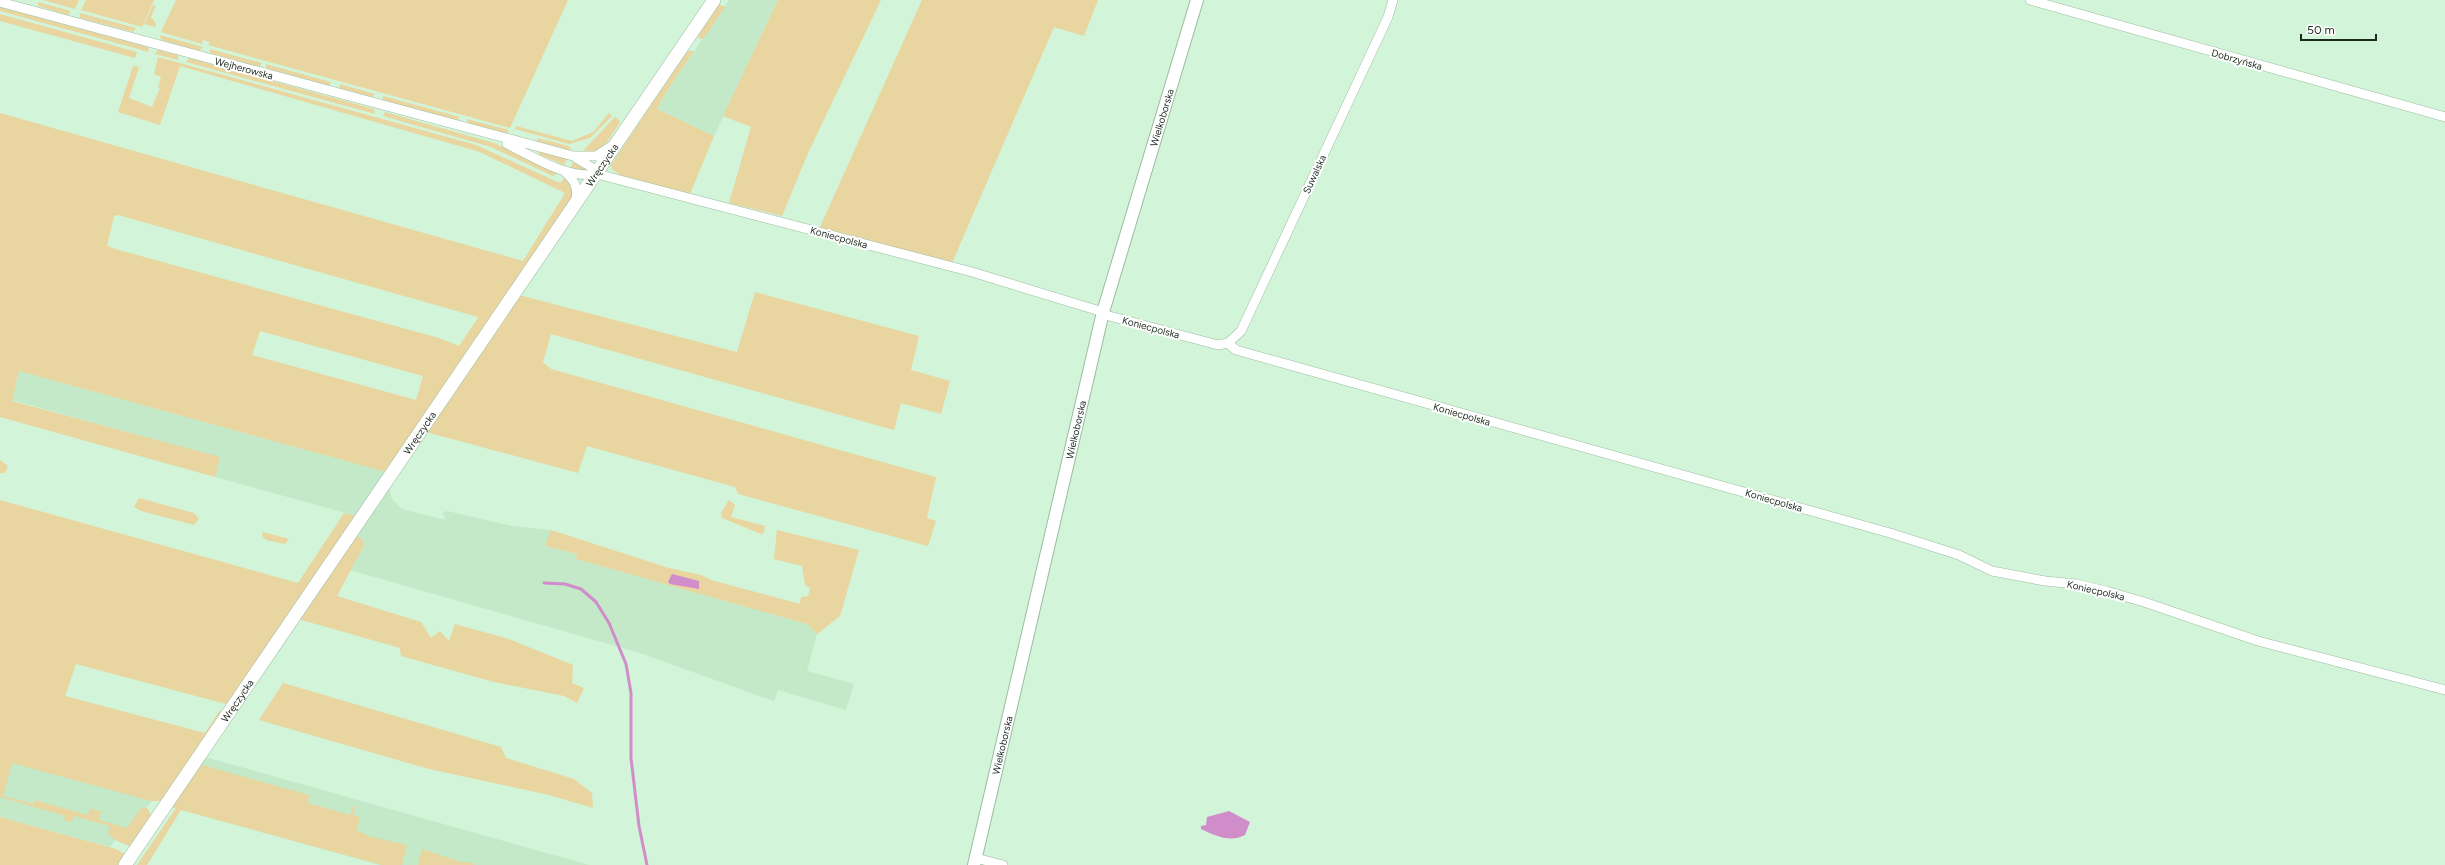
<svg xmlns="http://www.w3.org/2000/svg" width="2445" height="865" font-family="Figtree,sans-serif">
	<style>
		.built { fill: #c3e9c9 }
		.green { fill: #e9d59f; fill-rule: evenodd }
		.water { fill: #d08dca }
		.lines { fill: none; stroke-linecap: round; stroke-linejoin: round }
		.stream { stroke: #d08dca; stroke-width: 3 }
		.minor-casing { stroke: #9cbca1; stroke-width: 10 }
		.tertiary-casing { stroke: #9cbca1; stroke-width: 14 }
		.secondary-casing { stroke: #9cbca1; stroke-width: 14 }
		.minor { stroke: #fff; stroke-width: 9 }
		.tertiary { stroke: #fff; stroke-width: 12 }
		.secondary { stroke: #fff; stroke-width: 13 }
		.labels { text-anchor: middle; stroke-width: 4; stroke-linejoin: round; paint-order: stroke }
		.street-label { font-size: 10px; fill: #1d2a1f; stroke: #fff }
	</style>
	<rect width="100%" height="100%" fill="#d2f4d8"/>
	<path class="built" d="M729 0H778L714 136 657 109 663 97Z
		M19 371 386 472 357 516 215 477 220 458 12 400Z
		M389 488 392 499 402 509 446 520 442 513 447 511 512 526 551 530 546 546 577 554 576 559 807 624 817 634 807 671 854 684 846 710 778 690 774 701 637 652 350 570 364 545 356 536Z
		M0 729 168 777 130 832 115 840 110 847 0 817Z
		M205 757 589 865H380L171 807Z"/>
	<path class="green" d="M43 0H79L75 9Z
		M86 0H154L142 27 81 10Z
		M176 0H568L510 128 208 45 210 42 203 40 202 44 161 32Z
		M778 0H881L808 153 782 216 729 203 751 127 723 116Z
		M922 0H1098L1084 36 1054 27 952 263 820 227Z
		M38 2 71 11 68 15 38 6Z
		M719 4 725 7 703 39H700L698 36Z
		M153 5 156 6 151 17 156 24 155 27 144 24Z
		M0 7 148 47 149 52 0 11Z
		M80 13 136 28 133 32 80 18Z
		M0 14 137 52 135 58 0 21Z
		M160 35 203 47 199 51 161 40Z
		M210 49 262 63 259 67 210 53Z
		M158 50 178 55V60L155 54Z
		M689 51H694L663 97 657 109 714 136 690 194 620 175 612 169 611 165 685 54Z
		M158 57 476 145 560 183 565 177 571 180 573 198 386 472 19 371 12 401 220 457 215 477 0 417V113L523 261 565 193 480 152 180 66 160 125 118 112 133 66 139 67 129 98 152 107 160 88 158 87 161 77 154 74ZM118 215 478 317V318L459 346 439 338 119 250 107 246 114 216ZM260 331 423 376 416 400 252 355Z
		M189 58 374 109 375 114 186 62Z
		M266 64 331 82 329 86 266 68Z
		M340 84 375 94 372 97 339 89Z
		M383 96 460 117 457 121 383 101Z
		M385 112 494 143 558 173 553 176 491 147 383 116Z
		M609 113 612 116 590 138 569 144 515 129 516 126 572 141 593 132Z
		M615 117 620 121 619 124C605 144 606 151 580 154Z
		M467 119 509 130 506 134 468 123Z
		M537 138 569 146 572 152 537 142Z
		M539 151 567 159 564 165 538 154Z
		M574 161 586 168V171L570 168Z
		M755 292 919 336 911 370 950 381 941 414 901 403 894 430 551 334 543 362 551 369 936 477 927 518 936 521 928 546 738 494 735 487 587 446 578 473 426 432 519 295 737 352Z
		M0 460 8 466 5 473H0Z
		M139 498 194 513 199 519 194 525 141 511 134 507Z
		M0 500 298 583 344 513 357 516 232 700 226 704 76 664 65 696 205 733 220 710 221 713 162 801H151L12 763 3 796 34 804 35 800 88 815 90 809 101 811 99 820 127 828 142 807 147 808 152 817 132 847 115 840 108 833 110 826 74 816 72 822 64 820 65 816 0 797Z
		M729 500 735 505 731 517 765 526 764 533 761 534 722 518 721 513Z
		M551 530 669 568 701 575 711 580 800 604 801 597 808 596 810 588 805 585 802 566 774 559 777 530 859 550 840 616 817 634 807 624 576 559 577 554 545 546Z
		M263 532 289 539 285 544 266 540 262 536Z
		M356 536 362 539 364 545 337 596 421 622 431 638 440 631 449 641 455 624 509 639 573 665 572 683 584 688 577 703 564 696 494 682 401 656 400 648 298 619Z
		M283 683 501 747 506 758 574 779 592 793 593 808 549 795 429 769 259 720Z
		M202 765 309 795 308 803 350 815 352 807H355L353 815 360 817 356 830 368 836 407 845 402 865H382L181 810 147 865H137L176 808 171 807 196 769Z
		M0 817 116 849 126 855 119 865H0Z
		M422 849 461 862 474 863 473 865H418Z"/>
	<path class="water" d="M672 574 699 581V589L670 584 668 582Z
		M1229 811 1250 822 1245 835C1230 843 1216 836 1201 829V826L1206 825 1207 817Z"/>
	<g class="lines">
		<path class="stream" d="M544 583 565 584 581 589 596 602 609 623 626 664 631 693V758L639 826 647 865"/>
		<g class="minor-casing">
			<path id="minor" d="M2030 0 2445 117
				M0 2 573 156H596L613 145
				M507 144C534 157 566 179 597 174L972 272 1103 312
				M576 158 591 167 597 174
				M565 172C575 181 578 187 576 200
				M1102 314 1218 345 1228 343 1236 350 1890 533 1959 555 1992 571 2045 581 2076 584 2106 591 2144 602 2258 641 2445 690
				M1228 343 1241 331 1388 17 1393 0
				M976 858 1003 865"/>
		</g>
		<g class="tertiary-casing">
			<g id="tertiary">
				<path id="s1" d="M974 865 1103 312 1197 0"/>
			</g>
		</g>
		<g class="secondary-casing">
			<g id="secondary">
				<path id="s2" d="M125 865 714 0"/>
			</g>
		</g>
		<use href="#minor" class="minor"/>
		<use href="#tertiary" class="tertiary"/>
		<use href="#secondary" class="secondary"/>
	</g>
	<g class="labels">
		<g class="street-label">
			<text transform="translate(2237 59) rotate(16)" y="4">Dobrzyńska</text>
			<text transform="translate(244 68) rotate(15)" y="4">Wejherowska</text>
			<text dy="4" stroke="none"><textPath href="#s1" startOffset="771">Wielkoborska</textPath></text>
			<text dy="4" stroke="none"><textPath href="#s2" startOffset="847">Wręczycka</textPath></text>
			<text transform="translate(1314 174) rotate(-65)" y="4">Suwalska</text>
			<text transform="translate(839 237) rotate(15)" y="4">Koniecpolska</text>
			<text transform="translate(1151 327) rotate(15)" y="4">Koniecpolska</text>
			<text transform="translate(1462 414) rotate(16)" y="4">Koniecpolska</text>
			<text dy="4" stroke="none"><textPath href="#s1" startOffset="447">Wielkoborska</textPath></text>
			<text dy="4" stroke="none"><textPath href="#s2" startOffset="523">Wręczycka</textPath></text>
			<text transform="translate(1774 500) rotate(16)" y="4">Koniecpolska</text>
			<text transform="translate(2096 590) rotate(13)" y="4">Koniecpolska</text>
			<text dy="4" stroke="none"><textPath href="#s2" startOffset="199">Wręczycka</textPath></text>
			<text dy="4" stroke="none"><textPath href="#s1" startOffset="123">Wielkoborska</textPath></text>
		</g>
	</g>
	<path d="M2301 34v6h75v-6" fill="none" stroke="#1d2a1f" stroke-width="2"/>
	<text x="2307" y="34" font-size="12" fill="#1d2a1f" stroke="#ffffff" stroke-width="3" paint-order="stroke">50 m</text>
</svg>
